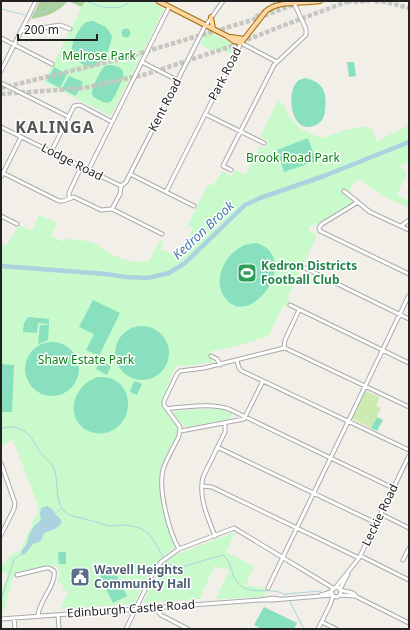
<svg xmlns="http://www.w3.org/2000/svg" width="410" height="630" font-family="'Noto Sans',sans-serif">
	<style>
		.grass { fill: #cdebb0 }
		.forest { fill: #add19e }
		.park { fill: #c8facc }
		.pitch { fill: #88e0be }
		.water { fill: #aad3df }
		.lines { fill: none; stroke-linecap: round; stroke-linejoin: round }
		.stream { stroke: #aad3df; stroke-width: 1 }
		.river { stroke: #aad3df; stroke-width: 4.5 }
		.highway-tunnel { stroke: #c8c6c1; stroke-width: 4.5; stroke-dasharray: 4.5 2; stroke-linecap: butt }
		.minor-casing { stroke: #a9a9a9; stroke-width: 5 }
		.major-casing { stroke: #a06b00; stroke-width: 6 }
		.minor { stroke: #fff; stroke-width: 3 }
		.major { stroke: #fcd6a4; stroke-width: 4 }
		.labels { text-anchor: middle; stroke-width: 3; stroke-linejoin: round; paint-order: stroke }
		.park-label { font-size: 12px; fill: #0c8416; stroke: #fff }
		.street-label { font-size: 12px; fill: #222; stroke: #fff }
		.leisure-label { font-size: 12px; font-weight: bold; fill: #27864d; stroke: #fff; text-anchor: start }
		.service-label { font-size: 12px; font-weight: bold; fill: #4e5e75; stroke: #fff; text-anchor: start }
		.water-label { font-size: 13px; font-style: italic; fill: #4a7aab; stroke: #fff }
		.district-label { font-size: 16px; font-weight: bold; letter-spacing: 1px; fill: #555; stroke: #fff }
	</style>
	<rect width="100%" height="100%" fill="#f2efe9"/>
	<path class="grass" d="M365 391 380 397 376 406 381 408 371 428 352 419Z"/>
	<path class="forest" d="M40 1H100L84 8 68 1C56 14 47 16 31 19Z"/>
	<path class="park" d="M85 1H149L164 9 111 116 44 82Z
		M206 32H208L234 44 235 46 230 54 217 47 214 52 200 44Z
		M278 101 283 104 290 117 300 129 322 138C339 132 352 126 371 127L377 141 409 125V162L400 166 407 173 397 195 409 201V208L383 196 359 179 355 181 350 190 352 199V203L317 225 309 226V231L317 235 287 299 290 301 288 307 283 305 269 335 266 337 229 348 211 351 209 358 213 361 212 362 195 365 177 366 173 372 161 402 162 406 177 427 178 430 164 461 160 475 162 507 175 545 174 549C150 565 146 580 134 604L62 609V605L68 592 62 589 64 585 57 582 60 574 57 567 52 565 16 573 13 577 3 614H1V592L8 574 1 571 2 563 5 564 9 556 16 552 19 553 39 508 13 440 1 446V244L7 245 19 225 32 231 39 215 57 223 51 236 64 242 66 239C75 239 85 240 94 243 99 245 105 250 110 253 121 260 136 263 149 261L160 240 164 241 160 249 173 255 183 248 193 228 188 225 208 184 212 186 223 171 232 176 235 170 245 175 260 146 264 148 266 146 268 140 260 137Z
		M219 408 230 412 232 415V417L229 419 185 427 173 414 174 411Z
		M235 532 226 552 254 566 246 585 266 589 264 597 216 599 229 570 214 566 200 599 143 603C152 585 158 566 175 555Z"/>
	<path class="pitch" d="M93 21 106 27 112 36C107 64 92 79 71 54 72 41 77 30 86 22Z
		M121.5 33a4.5 4.5 0 1 1 9 0a4.5 4.5 0 1 1-9 0Z
		M347 62H354L356 76 349 77Z
		M108 65C128 66 125 75 118 89 116 93 114 99 110 102 107 103 104 103 101 101 97 99 93 98 92 94 91 90 100 71 103 68 103 67 107 65 108 65Z
		M54 67 67 74 60 88 47 81Z
		M69 76 83 82 76 96 62 89Z
		M305 78C324 82 327 93 325 110 325 117 321 123 316 125 290 137 285 89 299 80 301 79 303 79 305 78Z
		M308 138 316 161 284 172 277 150Z
		M256 243C303 257 251 330 226 299 212 283 223 256 241 247 245 244 251 244 256 243Z
		M93 300 120 313 99 356 86 350 94 334 79 327Z
		M28 317 49 319V324L38 323 37 333 23 332 24 323Z
		M40 325H49L48 340 38 344Z
		M115 353a27 27 0 1 1 54 0a27 27 0 1 1-54 0Z
		M25 369a27 27 0 1 1 54 0a27 27 0 1 1-54 0Z
		M100 360 111 366 107 375 96 369Z
		M1 364 14 365 12 412H1Z
		M98 377C136 374 138 427 104 433 98 434 92 433 86 430 63 415 75 384 98 377Z
		M134 381 142 384 137 395 130 392Z
		M377 417 383 420 377 431 371 428Z
		M58 552H66V564H59Z
		M113 566 119 580 105 587 99 573Z
		M120 582 127 596 113 603 106 589Z
		M264 607 297 623 294 629H261L254 625Z"/>
	<path class="water" d="M47 506C52 508 54 511 56 515 58 516 60 518 61 520 64 526 49 532 44 533 42 539 41 543 34 543L25 554 21 555V552L27 543 29 535 34 526 41 520 40 513 41 508Z"/>
	<g class="lines">
		<path class="stream" d="M86 1C98 7 120 13 130 1
			M1 9 25 15
			M31 14 46 11 55 1
			M1 429C13 423 28 430 34 442 36 445 38 449 40 452 44 457 50 461 53 466 60 480 53 500 65 512 71 517 78 517 85 519 94 521 103 525 111 526 115 526 120 525 124 525 149 527 152 536 163 557
			M56 513 61 508
			M166 561 173 567H182L223 555C233 562 230 577 240 585 253 596 272 586 286 595
			M285 594 321 591
			M1 600 14 559 21 555
			M290 602 304 629"/>
		<path class="river" d="M1 266 106 274 126 277 148 278 169 273 185 263 245 205 260 198 324 176 409 142"/>
		<path class="highway-tunnel" d="M375 1 386 2 409 8
			M347 2 369 1
			M256 17 279 1
			M1 88 120 59 249 21 299 3
			M1 94 84 88 147 74 229 47 282 26 349 1"/>
		<g class="minor-casing">
			<path id="minor" d="M21 30 25 31 60 25 70 29
				M1 38 52 64
				M142 62 177 80
				M1 71 36 1
				M1 83 69 117
				M205 114 264 143
				M1 127 121 186
				M51 152 74 106 80 105 112 122
				M231 170 223 166 274 65 306 35V29L294 3
				M88 171 169 7
				M1 172 59 201H63L74 197 101 210 112 209 162 234
				M130 174 194 206
				M1 177 21 137
				M121 186 126 182 204 28 223 1
				M344 191 370 212 409 230
				M166 192 241 43 277 62
				M69 198V193L81 167
				M358 202 322 224 319 228 320 231 409 274
				M112 209 120 194 121 186
				M1 216 17 224
				M401 226 409 220
				M303 267 409 319
				M290 305 409 363
				M284 348 285 340 299 310
				M211 356 217 359 220 365
				M237 361 239 368 242 371 409 450
				M167 409 172 408C190 407 211 403 229 409L393 488
				M181 431 244 419 263 381
				M217 447 376 523
				M1 463 15 503 14 509 1 535
				M202 486 212 487 359 558
				M381 514 409 528
				M215 536C208 518 198 497 203 477L225 432V423
				M179 549C169 532 158 490 163 470 166 459 174 447 179 436L180 427 164 405V401L177 374 180 371 204 368 280 349 285 348 409 407
				M361 556 409 580
				M403 560 409 548
				M17 575 46 568H49L54 571C57 584 38 602 38 616
				M336 587 339 588 341 591 340 595 337 597 333 596 331 591 336 587 359 558 409 456
				M268 588 409 295
				M340 589 348 574
				M340 590 353 593 357 597 409 623
				M321 595 331 592
				M340 595 355 596
				M262 600H273L332 595
				M158 607 159 613 161 615 188 629
				M58 615 59 629
				M14 618 15 629
				M1 619 260 600 273 598 279 599
				M322 622 336 629
				M126 629 152 575 161 562 179 549 234 528 333 588
				M318 629 330 605 333 596"/>
		</g>
		<g class="major-casing">
			<path id="major" d="M158 1 227 36 234 41 241 43 266 11C279 0 303 4 320 1
				M211 17 213 29
				M231 37 244 39"/>
		</g>
		<use href="#minor" class="minor"/>
		<use href="#major" class="major"/>
	</g>
	<defs>
		<g id="stadium-square" transform="scale(1)"><rect x="-9" y="-9" width="18" height="18" rx="4" fill="#2e9e5b" stroke="#fff"/><path d="M0-5a6.5 5 0 1 0 0 10a6.5 5 0 1 0 0-10ZM-3.5-1.8h7v3.6h-7Z" fill="#fff"/></g>
		<g id="civic-square" transform="scale(1)"><rect x="-9" y="-9" width="18" height="18" rx="4" fill="#5c6f8a" stroke="#fff"/><path d="M-.6-6.5H3V-4.5H.6V-3L4-1V1h2V6H-6V1h2V-1L-.6-3ZM-1.2 2.5V6h2.4V2.5Z" fill="#fff"/></g>
	</defs>
	<g fill-rule="evenodd">
		<use href="#stadium-square" x="247" y="273"/>
		<use href="#civic-square" x="80" y="577"/>
	</g>
	<g class="labels">
		<g class="park-label">
			<text x="99" y="60">Melrose Park</text>
			<text x="293" y="162">Brook Road Park</text>
			<text x="86" y="364">Shaw Estate Park</text>
		</g>
		<g class="street-label">
			<text transform="translate(225 74) rotate(-63)" y="4">Park Road</text>
			<text transform="translate(165 105) rotate(-63)" y="4">Kent Road</text>
			<text transform="translate(72 162) rotate(27)" y="4">Lodge Road</text>
			<text transform="translate(380 515) rotate(-64)" y="4">Leckie Road</text>
			<text transform="translate(131 609) rotate(-4)" y="4">Edinburgh Castle Road</text>
		</g>
		<g class="leisure-label">
			<text x="261" y="270">Kedron Districts<tspan x="261" dy="14">Football Club</tspan></text>
		</g>
		<g class="service-label">
			<text x="94" y="574">Wavell Heights<tspan x="94" dy="14">Community Hall</tspan></text>
		</g>
		<g class="water-label">
			<text transform="translate(203 230) rotate(-43)" y="5">Kedron Brook</text>
		</g>
		<g class="district-label">
			<text x="55" y="133">KALINGA</text>
		</g>
	</g>
	<rect width="410" height="630" fill="none" stroke="#222222" stroke-width="4"/>
	<path d="M18 34v6h79v-6" fill="none" stroke="#222222" stroke-width="2"/>
	<text x="24" y="34" font-size="12" fill="#222222" stroke="#ffffff" stroke-width="3" paint-order="stroke">200 m</text>
</svg>
